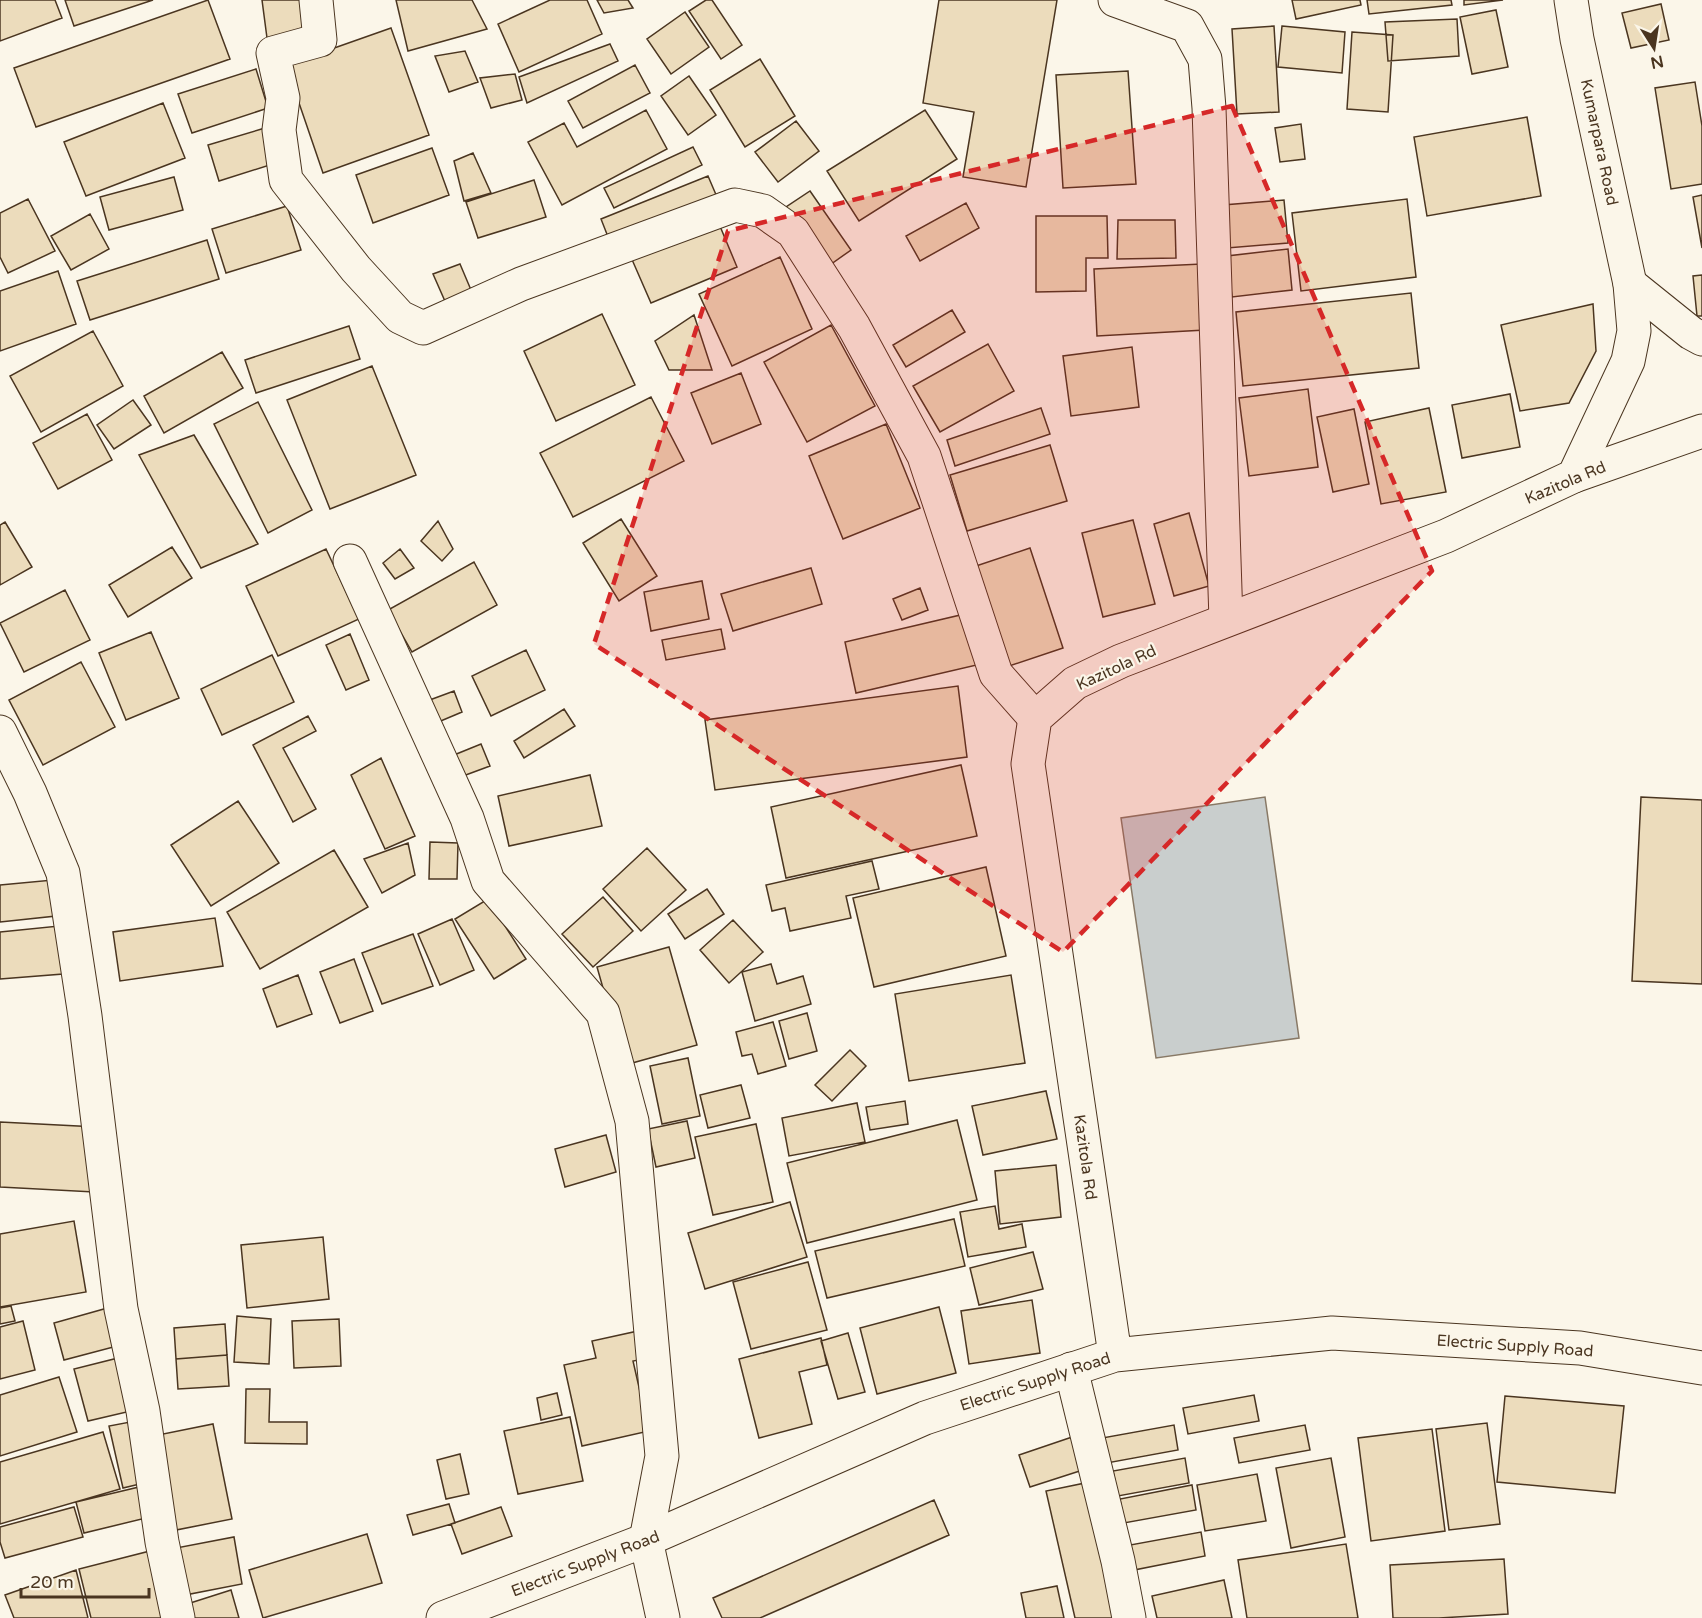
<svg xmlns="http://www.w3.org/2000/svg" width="1702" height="1618" font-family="'Varela Round',sans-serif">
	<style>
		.water { fill: #c9cecd; stroke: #887966; stroke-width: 1.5 }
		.building { fill: #ecdcbc; stroke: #4a3520; stroke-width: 1.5 }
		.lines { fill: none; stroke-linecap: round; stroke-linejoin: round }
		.minor-casing { stroke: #4a3520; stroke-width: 35 }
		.secondary-casing { stroke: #4a3520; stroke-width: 35 }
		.primary-casing { stroke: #4a3520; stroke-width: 35 }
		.minor { stroke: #fbf6e9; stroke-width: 33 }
		.secondary { stroke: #fbf6e9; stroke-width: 33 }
		.primary { stroke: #fbf6e9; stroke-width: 33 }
		.marked { fill: #d62828; fill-opacity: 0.2; stroke: #d62828; stroke-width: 4.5; stroke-dasharray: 12 8; stroke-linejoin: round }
		.labels { text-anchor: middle; stroke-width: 4.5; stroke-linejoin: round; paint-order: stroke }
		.street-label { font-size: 16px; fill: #4a3520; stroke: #fbf6e9 }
	</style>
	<rect width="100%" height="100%" fill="#fbf6e9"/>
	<path class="water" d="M1265 797 1299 1038 1156 1058 1121 818Z"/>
	<path class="building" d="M0 0H55L62 18 0 41Z
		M65 0H153L74 26Z
		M208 0 230 59 36 127 14 68Z
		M262 0H304L309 32 267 38Z
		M396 0H472L487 29 408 51Z
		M550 0H587L602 34 519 72 498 24Z
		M597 0H628L633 8 604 13Z
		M706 0H712L742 45 721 59 689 11Z
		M939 0H1057L1026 187 963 177 974 112 923 103Z
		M1292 0H1360L1361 5 1296 19Z
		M1367 0H1451L1452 5 1369 14Z
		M1464 0H1503L1464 5Z
		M1661 4 1669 40 1631 48 1622 13Z
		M1496 10 1508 67 1472 74 1460 17Z
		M685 12 709 47 671 74 647 39Z
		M1457 19 1459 56 1388 61 1385 22Z
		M1274 26 1279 112 1237 114 1232 29Z
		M1282 26 1345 32 1342 73 1278 67Z
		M391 28 429 135 323 173 286 65Z
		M1352 32 1393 35 1388 112 1347 109Z
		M610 44 618 61 527 103 519 77Z
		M465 51 478 82 449 92 435 56Z
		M760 59 795 116 745 147 710 90Z
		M635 65 650 93 583 128 568 101Z
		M256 69 268 108 192 133 178 94Z
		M1128 71 1136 184 1063 188 1056 75Z
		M515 74 522 100 491 108 480 78Z
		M689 76 716 115 688 135 661 96Z
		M1695 82 1702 126V184L1671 189 1655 88Z
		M163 103 185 158 86 196 64 142Z
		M646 110 667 149 562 205 528 142 564 123 577 147Z
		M925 110 957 159 859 221 827 171Z
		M1527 117 1541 196 1427 216 1414 137Z
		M796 121 819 151 778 182 755 152Z
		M1301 124 1305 159 1280 162 1275 128Z
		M265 128 276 163 219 181 208 145Z
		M693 147 702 165 614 208 604 188Z
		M432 148 449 195 373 223 356 175Z
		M473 153 491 193 464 201 454 161Z
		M708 176 720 204 612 247 601 219Z
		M174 177 183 210 109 230 100 197Z
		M534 180 546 217 478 238 466 202Z
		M810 191 851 250 827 267 786 207Z
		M1702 195V248L1693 197Z
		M28 199 55 251 8 273 0 257V213Z
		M1407 199 1416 277 1301 291 1292 213Z
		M1284 200 1288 243 1227 248 1223 205Z
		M966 203 979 228 920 261 906 236Z
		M287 206 301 250 226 273 212 229Z
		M90 214 109 249 71 270 51 236Z
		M1036 216H1107L1108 258H1086V291L1036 292Z
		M717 219 737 267 651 303 630 255Z
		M1118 220H1175L1176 258 1117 259Z
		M207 240 219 279 90 320 77 281Z
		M1288 249 1292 290 1232 297 1227 256Z
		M780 257 812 329 732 366 699 294Z
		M460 264 474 297 448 308 433 274Z
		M1202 264 1205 330 1097 336 1094 269Z
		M58 271 76 324 0 351V291Z
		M1702 275V316H1697L1693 276Z
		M1411 293 1419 368 1243 386 1236 312Z
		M1593 304 1596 351 1569 403 1520 411 1501 325Z
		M952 310 965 332 906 367 893 345Z
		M602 314 635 385 556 421 524 351Z
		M694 315 712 370H669L655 341Z
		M831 325 875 406 807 442 764 362Z
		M349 326 360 359 256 393 245 360Z
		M93 331 123 386 41 432 10 376Z
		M988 344 1014 391 940 432 913 386Z
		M1132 347 1139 407 1071 416 1063 356Z
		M222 352 243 388 164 433 144 396Z
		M372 366 416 475 330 509 287 400Z
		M741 373 761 424 712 444 691 393Z
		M1308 389 1318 467 1249 476 1239 398Z
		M1510 394 1520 447 1462 458 1452 405Z
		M651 397 684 461 573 517 540 453Z
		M133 400 151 425 114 449 97 425Z
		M258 402 312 510 268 533 214 424Z
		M1041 408 1050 434 955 466 947 440Z
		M1429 408 1446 492 1381 504 1365 422Z
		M1354 409 1369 484 1333 492 1317 417Z
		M87 414 112 460 58 489 33 443Z
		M886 424 920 508 843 539 809 456Z
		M194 435 258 544 201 568 139 455Z
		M1050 445 1067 501 967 531 950 475Z
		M1189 513 1209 586 1174 596 1154 524Z
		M621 519 657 576 619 601 583 543Z
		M1133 520 1155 604 1103 617 1082 533Z
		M438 521 453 549 442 561 421 541Z
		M5 522 32 567 0 585V525Z
		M172 547 192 578 128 617 109 585Z
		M1030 548 1063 648 1000 669 967 569Z
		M326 549 359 619 278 656 246 586Z
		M400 549 414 568 395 579 383 563Z
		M474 562 497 605 412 652 388 610Z
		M811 568 822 604 733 631 721 594Z
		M702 581 709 619 651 631 644 592Z
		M920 588 928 610 902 620 893 599Z
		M65 590 90 640 24 672 0 623Z
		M969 613 981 664 856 693 845 642Z
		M721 629 725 649 666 660 662 640Z
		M151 632 179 698 126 720 99 653Z
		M350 634 369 680 346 690 326 645Z
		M526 650 545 690 491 716 472 676Z
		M272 655 294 702 222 735 201 689Z
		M81 662 115 727 43 765 9 700Z
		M958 686 967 757 715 790 705 720Z
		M454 691 462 712 436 723 427 701Z
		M564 709 575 726 524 758 514 741Z
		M308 716 316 731 283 748 316 809 293 822 253 745Z
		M481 744 490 766 463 776 454 755Z
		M381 758 415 836 385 849 351 775Z
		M961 765 977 836 786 878 771 807Z
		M590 775 602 826 509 846 498 796Z
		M1641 797 1702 800V984L1632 981Z
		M238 801 279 863 211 906 171 845Z
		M430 842 458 843 457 879H429Z
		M408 843 415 875 382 893 364 859Z
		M647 848 686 890 641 931 603 889Z
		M334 850 368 907 260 969 227 912Z
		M872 861 879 889 846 896 851 918 790 931 785 908 772 911 766 885Z
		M986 867 1006 956 874 987 853 898Z
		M53 880 56 916 0 922V885Z
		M707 889 724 914 685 939 668 914Z
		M603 897 633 931 593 967 562 934Z
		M488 899 526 959 494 979 455 919Z
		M215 918 223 966 120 981 113 932Z
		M452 919 474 970 440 985 418 934Z
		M733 920 763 952 729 983 700 950Z
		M59 926 63 974 0 979V932Z
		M413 934 433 986 382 1004 362 953Z
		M669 947 697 1045 625 1065 597 967Z
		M354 959 373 1011 340 1023 320 972Z
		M771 964 777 984 803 976 811 1004 755 1021 742 972Z
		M298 975 312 1014 277 1027 263 989Z
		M1011 975 1025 1063 909 1081 895 994Z
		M807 1013 817 1051 789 1059 779 1021Z
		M773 1022 786 1066 758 1074 752 1054 742 1056 736 1032Z
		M850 1050 866 1066 832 1101 815 1085Z
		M688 1058 700 1116 662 1124 650 1066Z
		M741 1085 750 1118 708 1128 700 1095Z
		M1046 1091 1057 1139 983 1155 972 1106Z
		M905 1101 908 1124 870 1130 866 1107Z
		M857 1103 865 1142 789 1156 782 1118Z
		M957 1120 977 1200 807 1243 787 1163Z
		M687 1121 695 1158 656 1167 648 1129Z
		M0 1122 97 1127 94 1192 0 1187Z
		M756 1124 773 1202 713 1215 695 1137Z
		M606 1135 616 1172 565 1187 555 1149Z
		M1056 1165 1061 1217 1000 1224 995 1171Z
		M790 1202 807 1257 705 1289 688 1233Z
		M995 1206 999 1229 1022 1224 1026 1247 968 1257 960 1212Z
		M954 1219 965 1266 827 1298 815 1251Z
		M74 1221 86 1292 0 1307V1234Z
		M323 1237 329 1299 247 1308 241 1245Z
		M1033 1252 1043 1289 979 1305 970 1268Z
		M808 1262 827 1330 751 1349 733 1282Z
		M1032 1300 1040 1353 969 1364 961 1311Z
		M11 1306 15 1321 0 1324V1308Z
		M111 1307 121 1345 64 1360 54 1323Z
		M939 1307 956 1373 877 1394 860 1328Z
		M237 1316 271 1319 269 1364 234 1362Z
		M339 1319 341 1366 294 1368 292 1321Z
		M23 1321 35 1370 0 1379V1327Z
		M225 1324 227 1355 176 1359 174 1328Z
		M638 1331 644 1359 633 1361 649 1431 582 1446 564 1365 596 1358 592 1341Z
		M848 1333 865 1392 838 1399 821 1341Z
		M821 1338 827 1365 799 1372 812 1424 759 1438 739 1359Z
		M227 1355 229 1386 178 1389 176 1359Z
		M118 1358 131 1411 88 1421 74 1369Z
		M59 1377 77 1432 0 1456V1395Z
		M246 1389H270L269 1422H307V1444L245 1443Z
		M557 1393 562 1415 541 1420 537 1398Z
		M1254 1395 1259 1421 1188 1434 1183 1408Z
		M1505 1396 1624 1406 1615 1493 1497 1482Z
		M570 1417 583 1481 518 1494 504 1431Z
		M130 1422 144 1483 123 1488 109 1426Z
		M1487 1423 1500 1524 1449 1530 1436 1429Z
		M213 1424 232 1519 176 1530 158 1435Z
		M1174 1425 1178 1450 1107 1463 1102 1438Z
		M1305 1425 1310 1450 1239 1463 1234 1438Z
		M1432 1429 1445 1531 1371 1541 1358 1438Z
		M103 1432 120 1489 0 1524V1462Z
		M1078 1435 1089 1468 1030 1487 1019 1455Z
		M460 1454 469 1494 446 1499 437 1460Z
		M1185 1458 1189 1483 1118 1496 1113 1471Z
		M1331 1458 1345 1537 1291 1548 1276 1468Z
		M1257 1474 1266 1521 1205 1531 1197 1485Z
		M1090 1482 1122 1618H1075L1046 1491Z
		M1192 1485 1196 1510 1124 1523 1120 1499Z
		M139 1487 146 1518 84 1533 76 1502Z
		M934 1500 949 1535 760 1618H722L713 1598Z
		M449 1504 455 1523 413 1535 407 1515Z
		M74 1507 83 1537 5 1558 0 1542V1527Z
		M501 1507 512 1536 462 1554 451 1524Z
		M1201 1532 1205 1556 1134 1570 1130 1545Z
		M367 1534 382 1583 263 1618 249 1570Z
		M234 1537 242 1584 185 1595 176 1548Z
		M1346 1544 1358 1618H1247L1238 1560Z
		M150 1551 167 1618H91L79 1569Z
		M1504 1559 1508 1614 1439 1618H1393L1390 1565Z
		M76 1570 88 1618H14L5 1595Z
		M1224 1580 1232 1618H1157L1152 1596Z
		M1057 1586 1064 1618H1026L1021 1593Z
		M231 1590 239 1618H188L184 1605Z"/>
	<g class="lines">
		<g class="minor-casing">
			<path id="minor" d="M316 0 320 40 273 53 283 98 279 130 286 180 356 269 400 317 423 328 521 284 735 205 763 211 793 232 854 327 924 456 996 674 1035 718
				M1115 0 1187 26 1205 59 1209 108 1226 620
				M350 561 467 818 488 881 603 1013 632 1121 662 1456 646 1540 663 1618
				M0 732 30 793 63 873 85 1016 121 1309 143 1411 162 1542 178 1618
				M1071 1369 1118 1561 1129 1618"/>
		</g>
		<g class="secondary-casing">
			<path id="secondary" d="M1630 284 1691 333 1702 339
				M1574 476 1702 431"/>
		</g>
		<g class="primary-casing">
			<path id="primary" d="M1115 1355 1028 764 1035 718 1075 683 1121 661 1446 536 1574 476 1628 361 1634 331 1630 284 1577 39 1571 0
				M443 1618 646 1540 925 1418 1115 1355 1332 1333 1580 1348 1702 1368"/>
		</g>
		<use href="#minor" class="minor"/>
		<use href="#secondary" class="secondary"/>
		<use href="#primary" class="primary"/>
	</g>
	<path class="marked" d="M1232 106 1432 571 1063 952 594 644 728 231Z"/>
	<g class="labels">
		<g class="street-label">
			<text transform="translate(1600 142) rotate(78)" y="6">Kumarpara Road</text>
			<text transform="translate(1565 482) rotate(-23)" y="6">Kazitola Rd</text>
			<text transform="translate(1116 667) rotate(-25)" y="6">Kazitola Rd</text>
			<text transform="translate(1086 1157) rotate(82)" y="6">Kazitola Rd</text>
			<text transform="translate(1515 1345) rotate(4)" y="6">Electric Supply Road</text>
			<text transform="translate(1035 1381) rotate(-18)" y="6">Electric Supply Road</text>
			<text transform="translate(585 1563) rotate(-21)" y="6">Electric Supply Road</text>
		</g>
	</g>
	<g transform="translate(1654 48) rotate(168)" stroke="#fbf6e9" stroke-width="4.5" paint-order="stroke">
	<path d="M0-4.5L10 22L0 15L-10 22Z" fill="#4a3520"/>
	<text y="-9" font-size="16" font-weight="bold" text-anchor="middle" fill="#4a3520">N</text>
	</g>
	<path d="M21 1588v9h128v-9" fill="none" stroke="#4a3520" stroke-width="3"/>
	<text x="30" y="1588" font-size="18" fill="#4a3520" stroke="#fbf6e9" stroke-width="4.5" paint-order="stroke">20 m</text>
</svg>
